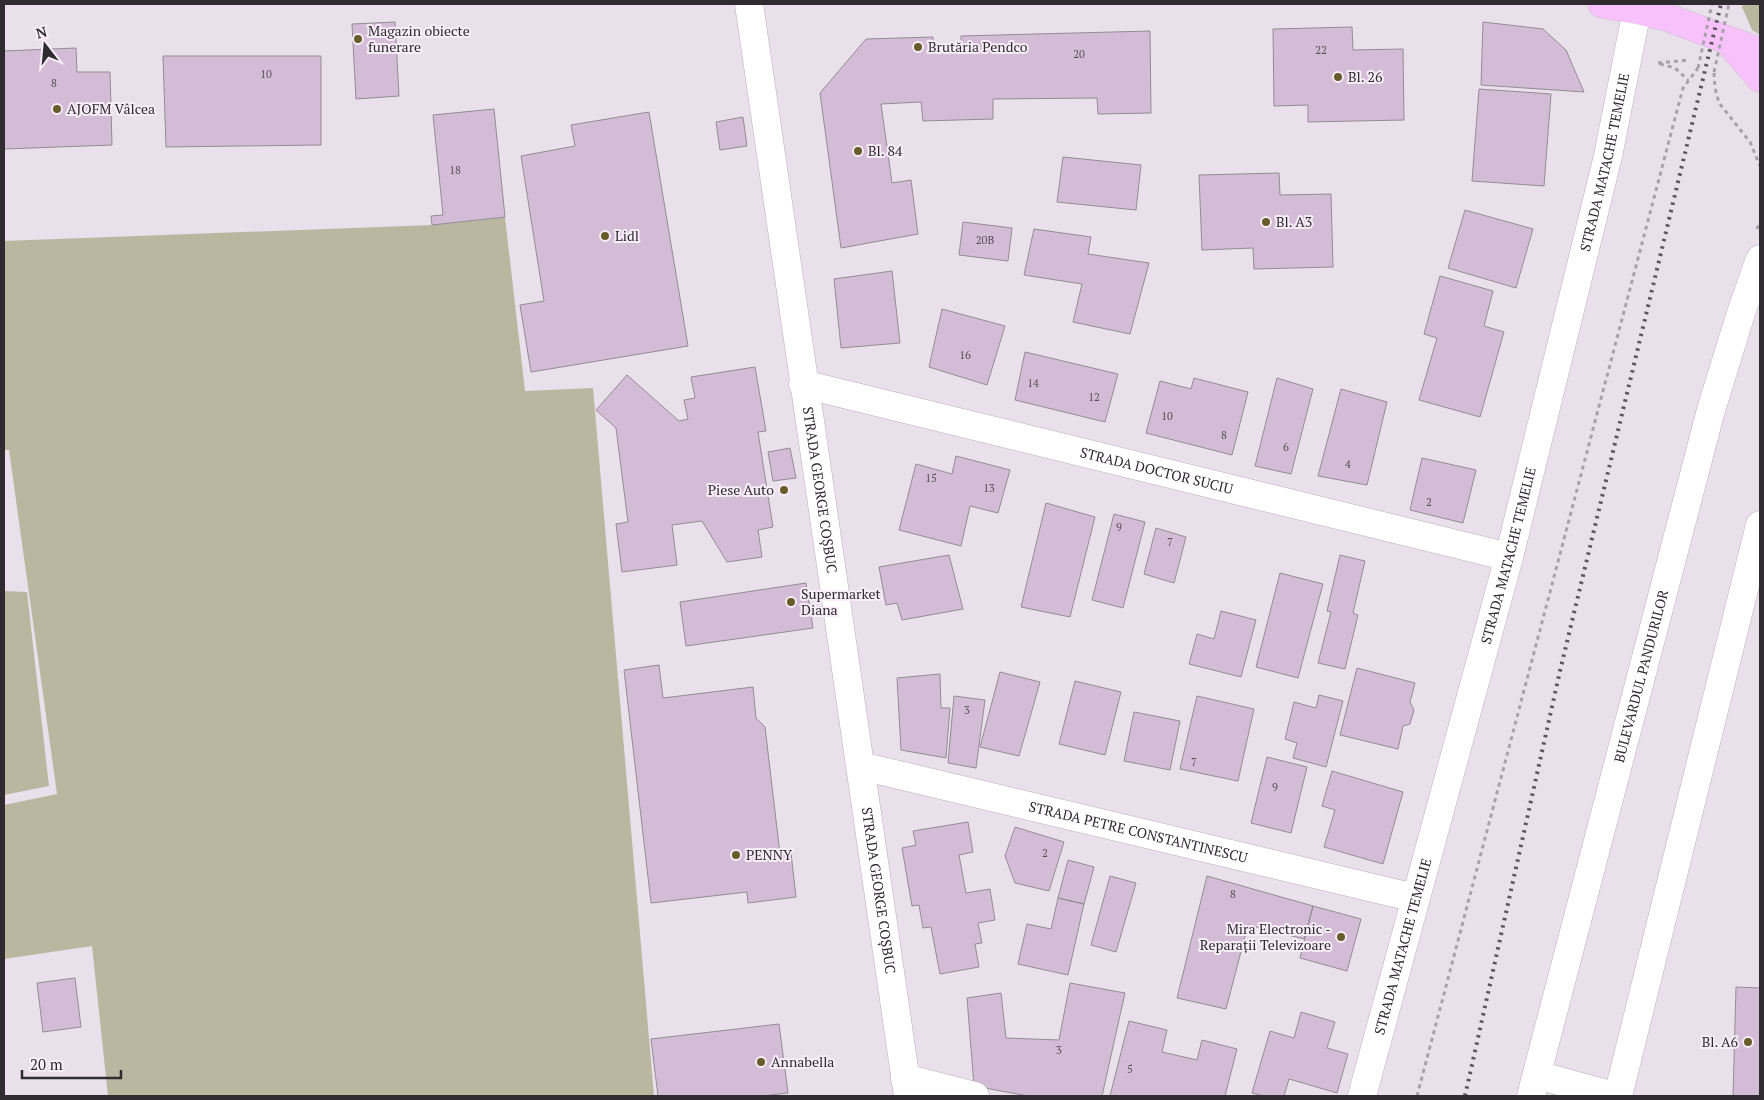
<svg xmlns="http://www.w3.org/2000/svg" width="1764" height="1100" font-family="'PT Serif',serif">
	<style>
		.green { fill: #bab7a0 }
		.building { fill: #d3bcd5; stroke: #958b96 }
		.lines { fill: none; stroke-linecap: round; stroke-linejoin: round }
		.minor-casing { stroke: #bab0ba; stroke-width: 29 }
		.major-casing { stroke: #c5c4c5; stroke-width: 29 }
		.path { stroke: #a9a1aa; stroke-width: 3; stroke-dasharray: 4 4; stroke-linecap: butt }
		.minor { stroke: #fff; stroke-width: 28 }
		.major { stroke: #f7c2fb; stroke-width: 28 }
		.rail { stroke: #5c565d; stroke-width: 4; stroke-dasharray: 2.5 5; stroke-linecap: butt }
		.path-bridge { stroke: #a9a1aa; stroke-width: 3; stroke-dasharray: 4 4; stroke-linecap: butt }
		.poi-dot { fill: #675d2a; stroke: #f8edf8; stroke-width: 2 }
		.labels { text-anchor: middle; stroke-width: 4; stroke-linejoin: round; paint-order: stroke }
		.number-label { font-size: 11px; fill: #584f59 }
		.poi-label { font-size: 14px; fill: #2f2b30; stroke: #f8edf8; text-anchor: start }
		.street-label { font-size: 14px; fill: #2f2b30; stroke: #f8edf8 }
	</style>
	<rect width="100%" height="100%" fill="#eae0eb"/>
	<path class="green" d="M1743 4H1760V35L1752 30 1742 7Z
		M505 217 525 391 593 388 654 1096H108L92 946 4 959V805L57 794 9 450H4V241L432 225Z
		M4 591 27 592 49 786 4 795Z"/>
	<path class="building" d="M395 22 399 96 356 99 352 24Z
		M1483 22 1543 29 1566 50 1584 92 1481 85Z
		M1352 27 1353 50 1403 49 1404 120 1308 122V105L1274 106 1273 29Z
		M1150 31 1151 113 1098 114 1097 98 993 99V119L923 121 921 102 881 104 892 183 911 180 918 234 841 248 820 93 866 39 933 37 932 52 961 53V36Z
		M76 48 77 72H110L112 145 4 149V51Z
		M163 56H321V145L166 147Z
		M1479 89 1551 94 1544 186 1472 181Z
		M494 109 505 217 432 225 431 216 443 215 433 115Z
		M649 112 688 346 531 372 520 305 544 301 521 156 575 146 571 125Z
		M743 117 747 146 720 150 716 122Z
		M1063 157 1141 165 1136 210 1057 202Z
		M1279 173 1280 195 1331 194 1333 267 1254 269 1253 248 1202 250 1199 175Z
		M1465 210 1533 229 1516 288 1448 268Z
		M963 222 1012 228 1008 261 959 255Z
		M1034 229 1091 237 1088 254 1149 263 1130 334 1073 322 1082 284 1024 275Z
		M892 271 900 343 841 348 834 279Z
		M1440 276 1493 291 1484 326 1504 332 1480 417 1419 400 1437 338 1424 334Z
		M942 309 1005 326 987 385 929 367Z
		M1025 352 1118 374 1105 422 1015 400Z
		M755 367 766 431 758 432 773 527 758 530 762 557 727 562 702 521 672 525 677 565 622 572 616 524 628 522 616 428 596 410 627 375 679 421 688 419 684 400 695 398 691 377Z
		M1194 378 1248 392 1232 455 1146 433 1160 381 1191 389Z
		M1277 378 1313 389 1291 474 1255 466Z
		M1341 389 1387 402 1367 485 1318 476Z
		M790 448 796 478 773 481 768 452Z
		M956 456 1010 470 998 513 970 506 961 546 899 530 916 464 952 474Z
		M1422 458 1476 470 1463 523 1410 510Z
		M1046 503 1095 517 1070 617 1021 607Z
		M1114 514 1145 522 1123 608 1092 600Z
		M1156 528 1186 537 1174 583 1144 574Z
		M949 555 963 609 902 620 897 603 886 605 879 567Z
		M1340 555 1365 561 1353 613 1358 615 1345 669 1318 663 1331 612 1327 611Z
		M1280 573 1323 584 1298 678 1256 667Z
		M806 583 813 628 686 646 680 602Z
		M1221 611 1256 620 1241 677 1189 664 1197 634 1214 639Z
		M659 665 663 698 753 687 756 718 765 727 780 854 791 853 796 897 748 903 747 892 651 903 624 670Z
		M1357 668 1415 683 1410 702 1414 710 1410 724 1403 726 1398 749 1340 735Z
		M1000 672 1040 682 1019 756 980 747Z
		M940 674 941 708H950L946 758 901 750 897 678Z
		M1075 681 1121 692 1105 755 1059 744Z
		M1319 695 1343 701 1326 767 1293 758 1297 743 1285 739 1294 702 1316 708Z
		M954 696 985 700 976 768 948 763Z
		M1197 696 1254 709 1238 781 1180 769Z
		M1134 712 1180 721 1170 770 1124 761Z
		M1267 757 1307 767 1291 833 1251 823Z
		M1332 771 1403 792 1383 864 1324 847 1335 810 1322 806Z
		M968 822 973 852 959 855 966 893 990 889 995 920 978 923 982 943 975 944 979 967 940 974 931 927 923 928 919 905 912 906 902 848 916 845 913 831Z
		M1015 827 1064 842 1049 891 1015 883 1005 856Z
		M1068 860 1094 867 1084 904 1058 898Z
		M1110 876 1136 883 1116 952 1091 945Z
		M1207 876 1313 906 1304 939 1248 925 1226 1009 1177 998Z
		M1058 898 1084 904 1068 975 1018 964 1027 924 1051 929Z
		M1313 906 1361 919 1347 971 1300 958Z
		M75 978 81 1027 43 1032 37 983Z
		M1070 983 1125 993 1102 1096H1028L974 1086 967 998 1001 993 1006 1038 1059 1040Z
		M1736 987 1760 988V1096H1733Z
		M1301 1012 1335 1022 1327 1048 1348 1054 1337 1093 1289 1079 1284 1096H1265L1252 1093 1270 1031 1294 1038Z
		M1129 1021 1167 1030 1162 1052 1197 1060 1202 1040 1237 1049 1225 1096H1110Z
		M779 1024 788 1093 762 1096H658L651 1039Z"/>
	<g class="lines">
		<g class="minor-casing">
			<g id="minor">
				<path id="s1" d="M749 4C801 368 857 732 908 1096"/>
				<path id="s2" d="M803 384 1509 557"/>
				<path id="s3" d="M861 766 1415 898"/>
				<path d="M1537 1075 1614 1096"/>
				<path d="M905 1078 975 1096"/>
				<path id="s4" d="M1362 1096 1509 557 1608 156 1637 10"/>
				<path id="s5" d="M1531 1096 1711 410 1741 313 1760 259"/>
				<path d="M1618 1096 1760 525"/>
			</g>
		</g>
		<g class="major-casing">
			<path id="major" d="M1602 4 1637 10 1666 17 1760 52
				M1729 42 1760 78"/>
		</g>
		<path class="path" d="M1658 63 1689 60
			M1660 64 1675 68 1688 80
			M1714 73 1715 88 1719 103 1750 142 1760 166
			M1757 229 1760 222
			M1417 1096 1683 88 1698 68"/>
		<use href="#minor" class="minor"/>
		<use href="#major" class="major"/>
		<path class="rail" d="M1465 1096 1560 671 1721 4"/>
		<path class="path-bridge" d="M1698 68 1712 4
			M1714 72 1729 4"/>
	</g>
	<g class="poi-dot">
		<circle cx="358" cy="39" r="5"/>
		<circle cx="918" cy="47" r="5"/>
		<circle cx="1338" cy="77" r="5"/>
		<circle cx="57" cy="109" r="5"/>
		<circle cx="858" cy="151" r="5"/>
		<circle cx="1266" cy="222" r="5"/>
		<circle cx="605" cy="236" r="5"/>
		<circle cx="784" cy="490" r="5"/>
		<circle cx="791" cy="602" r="5"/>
		<circle cx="736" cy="855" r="5"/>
		<circle cx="1341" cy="937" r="5"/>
		<circle cx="1748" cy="1042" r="5"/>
		<circle cx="761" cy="1062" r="5"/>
	</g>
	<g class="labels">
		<g class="number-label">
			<text x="1321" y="54">22</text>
			<text x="1079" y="58">20</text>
			<text x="266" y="78">10</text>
			<text x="54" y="87">8</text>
			<text x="455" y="174">18</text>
			<text x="985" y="244">20B</text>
			<text x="965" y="359">16</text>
			<text x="1033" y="387">14</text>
			<text x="1094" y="401">12</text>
			<text x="1167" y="420">10</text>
			<text x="1224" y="439">8</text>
			<text x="1286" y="451">6</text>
			<text x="1348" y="468">4</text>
			<text x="931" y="482">15</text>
			<text x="989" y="492">13</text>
			<text x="1429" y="506">2</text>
			<text x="1119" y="531">9</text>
			<text x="1170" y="546">7</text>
			<text x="967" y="714">3</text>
			<text x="1194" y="766">7</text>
			<text x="1275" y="791">9</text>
			<text x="1045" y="857">2</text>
			<text x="1233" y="898">8</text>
			<text x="1059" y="1054">3</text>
			<text x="1130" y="1073">5</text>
		</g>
		<g class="poi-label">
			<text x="368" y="36">Magazin obiecte<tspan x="368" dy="16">funerare</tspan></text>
			<text x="928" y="52">Brutăria Pendco</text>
			<text x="1348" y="82">Bl. 26</text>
			<text x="67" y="114">AJOFM Vâlcea</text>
			<text x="868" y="156">Bl. 84</text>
			<text x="1276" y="227">Bl. A3</text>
			<text x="615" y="241">Lidl</text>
			<text x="774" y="495" text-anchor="end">Piese Auto</text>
			<text x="801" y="599">Supermarket<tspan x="801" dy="16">Diana</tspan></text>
			<text x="746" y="860">PENNY</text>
			<text x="1331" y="934" text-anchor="end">Mira Electronic -<tspan x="1331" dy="16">Reparații Televizoare</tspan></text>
			<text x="1738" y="1047" text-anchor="end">Bl. A6</text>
			<text x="771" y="1067">Annabella</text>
		</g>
		<g class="street-label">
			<text dy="5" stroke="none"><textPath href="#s4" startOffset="965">STRADA MATACHE TEMELIE</textPath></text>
			<text dy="5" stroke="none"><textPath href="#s2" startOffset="364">STRADA DOCTOR SUCIU</textPath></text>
			<text dy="5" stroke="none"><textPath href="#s1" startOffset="491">STRADA GEORGE COȘBUC</textPath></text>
			<text dy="5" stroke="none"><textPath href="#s4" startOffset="560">STRADA MATACHE TEMELIE</textPath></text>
			<text dy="5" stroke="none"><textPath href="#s5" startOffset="434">BULEVARDUL PANDURILOR</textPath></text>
			<text dy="5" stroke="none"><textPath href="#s3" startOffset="285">STRADA PETRE CONSTANTINESCU</textPath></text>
			<text dy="5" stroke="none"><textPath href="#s1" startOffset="896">STRADA GEORGE COȘBUC</textPath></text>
			<text dy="5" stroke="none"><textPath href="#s4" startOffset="155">STRADA MATACHE TEMELIE</textPath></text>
		</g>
	</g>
	<rect width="1764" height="1100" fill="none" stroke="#2f2b30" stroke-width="10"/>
	<g transform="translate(45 45) rotate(344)" stroke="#f8edf8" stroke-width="4" paint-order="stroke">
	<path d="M0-4L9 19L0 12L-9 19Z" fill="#2f2b30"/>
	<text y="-8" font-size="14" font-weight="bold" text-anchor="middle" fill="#2f2b30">N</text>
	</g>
	<path d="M22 1070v8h99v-8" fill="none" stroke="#2f2b30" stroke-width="2.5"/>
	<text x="30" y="1070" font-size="15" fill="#2f2b30" stroke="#f8edf8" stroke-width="4" paint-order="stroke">20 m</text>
</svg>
